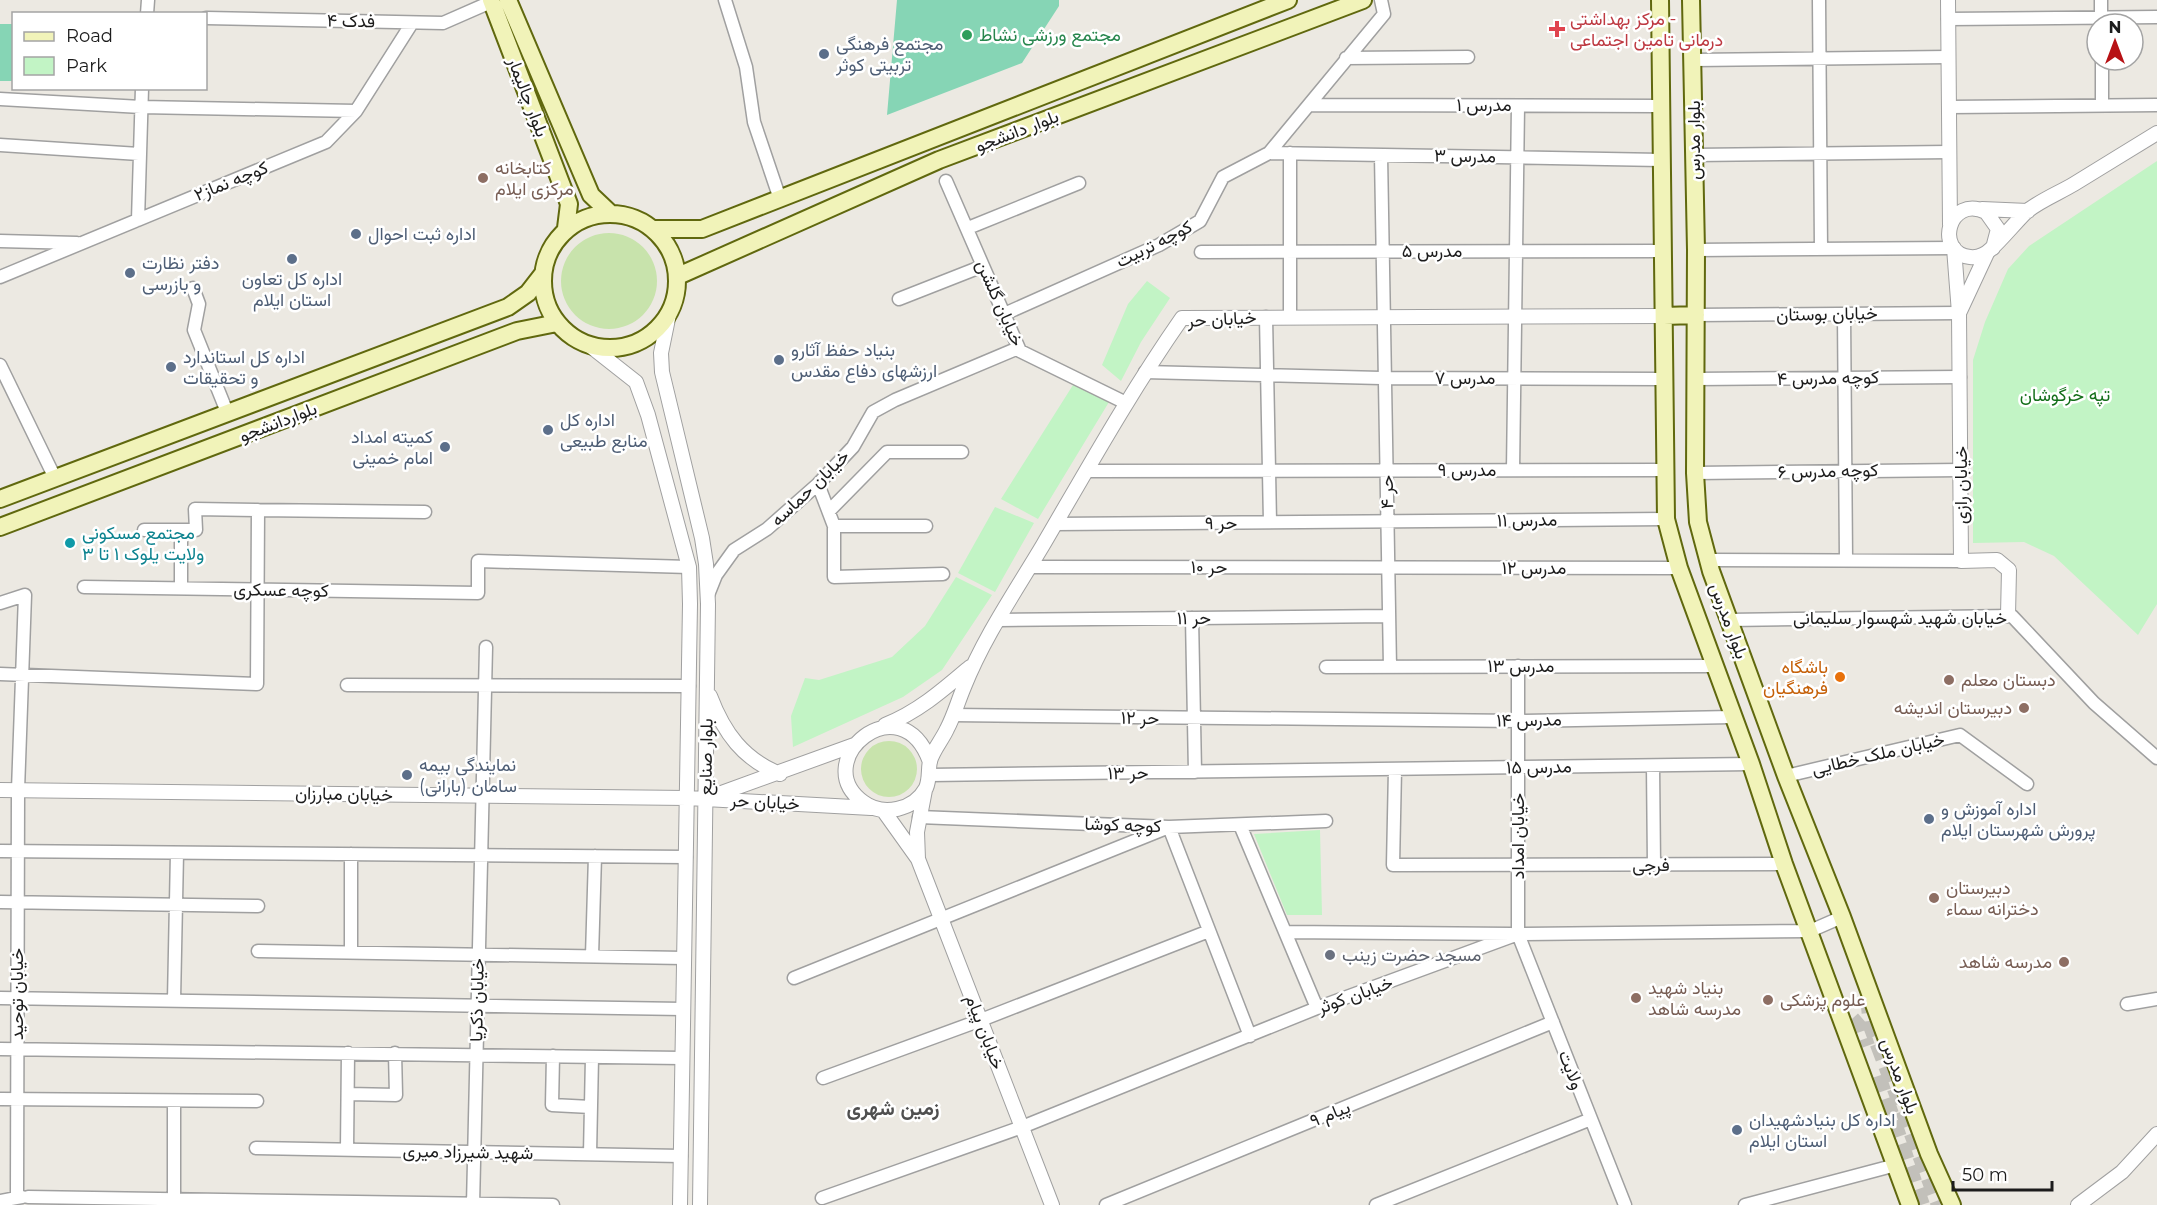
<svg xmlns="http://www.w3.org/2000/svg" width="2157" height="1205" font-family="Montserrat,Vazirmatn,sans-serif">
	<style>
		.grass { fill: #c8e3ac }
		.park { fill: #c2f4c5 }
		.pitch { fill: #86d5b5 }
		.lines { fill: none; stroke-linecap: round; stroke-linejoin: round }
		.secondary-tunnel { stroke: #c2c0ba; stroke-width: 16; stroke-dasharray: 16 8; stroke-linecap: butt }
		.minor-casing { stroke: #a0a0a0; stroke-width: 15 }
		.tertiary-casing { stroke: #a0a0a0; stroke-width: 16 }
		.secondary-casing { stroke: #60680e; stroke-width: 20 }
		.minor { stroke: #fff; stroke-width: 12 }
		.tertiary { stroke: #fff; stroke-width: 14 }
		.secondary { stroke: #f1f3b9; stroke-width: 16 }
		.health-dot { fill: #e0444e; stroke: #fff; stroke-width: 2 }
		.leisure-dot { fill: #2e9e5b; stroke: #fff; stroke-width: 2 }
		.service-dot { fill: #5c6f8a; stroke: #fff; stroke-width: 2 }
		.education-dot { fill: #8d6e63; stroke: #fff; stroke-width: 2 }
		.culture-dot { fill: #0f9aa8; stroke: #fff; stroke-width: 2 }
		.food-dot { fill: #e8710a; stroke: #fff; stroke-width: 2 }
		.worship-dot { fill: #6b7280; stroke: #fff; stroke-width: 2 }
		.labels { text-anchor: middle; stroke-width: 5; stroke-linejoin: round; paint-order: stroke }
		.health-label { font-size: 18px; fill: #be3a42; stroke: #fff; text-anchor: start }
		.street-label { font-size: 18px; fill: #1c1c1c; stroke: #fff }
		.leisure-label { font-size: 18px; fill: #27864d; stroke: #fff; text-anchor: start }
		.service-label { font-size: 18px; fill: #4e5e75; stroke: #fff; text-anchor: start }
		.education-label { font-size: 18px; fill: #785e54; stroke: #fff; text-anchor: start }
		.park-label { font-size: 18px; fill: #146f1a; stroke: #fff }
		.culture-label { font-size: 18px; fill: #0d838f; stroke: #fff; text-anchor: start }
		.food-label { font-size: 18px; fill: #c56008; stroke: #fff; text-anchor: end }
		.worship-label { font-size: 18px; fill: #5b616d; stroke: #fff; text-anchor: start }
		.neighbourhood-label { font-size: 20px; font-weight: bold; fill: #4f4f4f; stroke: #fff }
	</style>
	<rect width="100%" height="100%" fill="#ece9e2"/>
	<path class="grass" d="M561 281a48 48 0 1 1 96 0a48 48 0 1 1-96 0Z
		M861 769a28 28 0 1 1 56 0a28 28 0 1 1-56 0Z"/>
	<path class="park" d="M2157 161V604L2138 635 2054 556 2024 542 1973 543V360L1985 322 2008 269 2029 246Z
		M1147 281 1170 298 1141 342 1121 381 1102 365 1128 304Z
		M1073 385 1109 402 1038 519 1001 499Z
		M995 507 1034 523 995 592 958 573Z
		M956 577 992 595 942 670 903 697 793 747 791 716 805 678 819 680 892 657 925 626Z
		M1320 830 1322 915H1287L1254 834Z"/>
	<path class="pitch" d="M897 0H1059V6L1022 63 887 115Z
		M0 24H13V81H0Z"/>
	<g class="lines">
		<path class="secondary-tunnel" d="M1868 997 1871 1026 1939 1205
			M1836 1001 1861 1029 1867 1046
			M1878 1076 1922 1205"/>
		<g class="minor-casing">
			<path id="minor" d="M725 0 746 67 754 122 780 199
				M1819 0 1821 249
				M2101 0V24
				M147 14 148 0
				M206 18 443 23 491 2
				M1948 19 2157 17
				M1346 58 1468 57
				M1694 60 1948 57
				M2102 60V106
				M0 99 141 107 356 111
				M1310 105 1659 106
				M1949 107 2157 105
				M0 145 139 154
				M1269 153 1661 160
				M1290 153V317
				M1381 155 1390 667
				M1694 155 1949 152
				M946 181 1020 351 1126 403
				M138 220 142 88
				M968 228 1079 183
				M0 241 77 243
				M1696 250 1954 248
				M1201 252 1663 251
				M0 277 326 142 356 111 412 23
				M193 288 199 304 194 330 227 412
				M899 299 983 266
				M1844 314 1846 560
				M1002 315 1159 245 1200 221 1223 177 1269 153 1384 14 1381 0
				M1696 315 1959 313
				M1266 317 1270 522
				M0 365 55 478
				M1145 372 1381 378 1663 379
				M1696 379 1960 377
				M1513 470 1518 106
				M1086 471 1665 470
				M1695 473 1961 470
				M818 484 834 526V577L943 574
				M830 510 887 452H962
				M1055 524 1666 519
				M834 526H926
				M144 530H181
				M1708 560 1961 561
				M1030 567 1679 568
				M84 587 478 593V561L689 567
				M181 587V530H196L195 509 258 510
				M708 595 716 575 734 550 767 529 818 484 853 447 873 412 895 400 1016 349 1020 351
				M0 603 25 595 18 790 17 1197
				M1192 618 1195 772
				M999 620 1389 616
				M1729 620 2012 616 2094 703 2157 758
				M1518 666V934L1625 1205
				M1326 667 1716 666
				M0 674 257 684 258 510 425 512
				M347 685 689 686
				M953 715 1518 721 1732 717
				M1653 766 1654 865
				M1395 769 1393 865 1784 864
				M930 775 1751 764
				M1786 776 1960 735 2027 784
				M919 817 1169 827 1326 821
				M1240 825 1317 1008
				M0 851 686 857
				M0 902 258 906
				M1286 932 1511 934
				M258 951 684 958
				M351 952V854
				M592 956 595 856
				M794 978 1169 827 1250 1036
				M0 998 683 1009
				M174 1000 177 853
				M2127 1004 2157 999
				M0 1049 682 1058
				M553 1056 552 1105 591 1107
				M823 1078 981 1020 1209 931
				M348 1094 396 1095 395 1053
				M0 1099 257 1101
				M256 1148 681 1156
				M347 1149 348 1053
				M590 1154 592 1057
				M28 1197 553 1205
				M822 1198 1022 1127 1317 1008 1518 934 1810 931 1842 917
				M174 1200V1101
				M0 1201 22 1197
				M473 1205 486 647
				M1106 1205 1553 1022
				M1376 1205 1591 1119
				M1745 1205 1896 1165"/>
		</g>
		<g class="tertiary-casing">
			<path id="tertiary" d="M1948 0 1950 225
				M1982 209 2028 211
				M1954 248 1959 313 1961 561 1997 560 2009 570 2008 615
				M1993 248 1998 229 1986 212C1948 194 1934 253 1970 257 1979 258 1985 255 1991 249 2003 238 2014 224 2026 212 2039 201 2059 193 2074 184 2102 167 2129 150 2157 133
				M1960 311 1987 253
				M669 314 661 353 662 372 702 538 706 564 708 604 700 1205
				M589 345 636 382 648 415 683 545 689 567 690 604 680 1205
				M710 696C724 733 743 759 780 774
				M885 725C918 712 943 690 970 667
				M930 762C901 681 807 761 863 802 883 817 914 810 926 788 930 779 928 770 930 761 933 750 942 740 947 729 954 716 958 701 964 687 984 637 1015 592 1043 545 1088 468 1131 391 1182 318L1664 316
				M0 790 687 798 871 808
				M713 796 854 745
				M883 810 918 859 1052 1205
				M918 859 917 832 925 790
				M2078 1205 2122 1172 2157 1134"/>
		</g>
		<g class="secondary-casing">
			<path id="secondary" d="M491 0 569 204 566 228
				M508 0 591 195 610 213
				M1660 0 1666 519 1679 568 1751 764 1784 864 1910 1205
				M1691 0 1696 250 1695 473 1698 522 1711 571 1786 776 1842 917 1929 1154 1952 1205
				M543 281a67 67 0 1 1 134 0a67 67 0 1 1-134 0Z
				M653 229H702L1288 0
				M678 276 939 160 1363 0
				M1664 316 1696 315
				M0 499 508 307 528 293 542 275
				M0 527 517 331 557 323"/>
		</g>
		<use href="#minor" class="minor"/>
		<use href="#tertiary" class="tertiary"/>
		<use href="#secondary" class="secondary"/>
	</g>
	<path class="health-dot" d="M1554 20h6v6h6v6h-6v6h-6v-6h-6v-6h6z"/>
	<circle class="leisure-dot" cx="967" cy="35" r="6"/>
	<g class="service-dot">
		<circle cx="824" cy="54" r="6"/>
		<circle cx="356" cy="234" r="6"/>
		<circle cx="292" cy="259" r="6"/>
		<circle cx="130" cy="273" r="6"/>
		<circle cx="779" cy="360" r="6"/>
		<circle cx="171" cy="367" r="6"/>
		<circle cx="548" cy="430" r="6"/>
		<circle cx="445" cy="447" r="6"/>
		<circle cx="407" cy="775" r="6"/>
		<circle cx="1929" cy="819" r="6"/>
		<circle cx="1737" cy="1130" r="6"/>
	</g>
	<g class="education-dot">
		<circle cx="483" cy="178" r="6"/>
		<circle cx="1949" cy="680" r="6"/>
		<circle cx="2024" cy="708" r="6"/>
		<circle cx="1934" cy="898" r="6"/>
		<circle cx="2064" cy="962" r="6"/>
		<circle cx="1636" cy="998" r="6"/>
		<circle cx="1768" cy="1000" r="6"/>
	</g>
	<circle class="culture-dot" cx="70" cy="543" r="6"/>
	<circle class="food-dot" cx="1840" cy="677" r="6"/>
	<circle class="worship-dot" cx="1330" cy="955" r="6"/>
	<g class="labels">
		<g class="health-label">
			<text x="1570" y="25">مرکز بهداشتی -<tspan x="1570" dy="21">درمانی تامین اجتماعی</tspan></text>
		</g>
		<g class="street-label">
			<text transform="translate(351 21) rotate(1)" y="6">فدک ۴</text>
			<text transform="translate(528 97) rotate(69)" y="6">بلوار چالیمار</text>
			<text x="1484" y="111">مدرس ۱</text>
			<text transform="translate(1017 131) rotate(-21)" y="6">بلوار دانشجو</text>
			<text transform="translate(1694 140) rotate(-90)" y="6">بلوار مدرس</text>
			<text transform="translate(1465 156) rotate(1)" y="6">مدرس ۳</text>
			<text transform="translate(231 181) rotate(-22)" y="6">کوچه نماز۲</text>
			<text transform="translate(1154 244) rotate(-27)" y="6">کوچه تربیت</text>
			<text x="1432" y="257">مدرس ۵</text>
			<text transform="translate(1000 303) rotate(66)" y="6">خیابان گلشن</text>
			<text transform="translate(1827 314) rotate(-1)" y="6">خیابان بوستان</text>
			<text transform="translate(1222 319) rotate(-3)" y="6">خیابان حر</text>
			<text x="1465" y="384">مدرس ۷</text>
			<text transform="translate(1828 378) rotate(-1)" y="6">کوچه مدرس ۴</text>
			<text transform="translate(278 422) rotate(-21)" y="6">بلواردانشجو</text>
			<text x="1467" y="476">مدرس ۹</text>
			<text transform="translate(1828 471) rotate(-1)" y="6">کوچه مدرس ۶</text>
			<text transform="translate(1961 485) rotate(-90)" y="6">خیابان رازی</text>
			<text transform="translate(810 488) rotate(-44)" y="6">خیابان حماسه</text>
			<text transform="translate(1387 492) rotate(-91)" y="6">حر ۴</text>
			<text transform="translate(1527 520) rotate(-1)" y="6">مدرس ۱۱</text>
			<text transform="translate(1221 523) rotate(-1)" y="6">حر ۹</text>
			<text x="1209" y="573">حر ۱۰</text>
			<text x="1534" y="574">مدرس ۱۲</text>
			<text transform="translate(281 590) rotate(1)" y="6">کوچه عسکری</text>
			<text transform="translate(1194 618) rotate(-1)" y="6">حر ۱۱</text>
			<text x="1900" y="624">خیابان شهید شهسوار سلیمانی</text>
			<text transform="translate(1729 621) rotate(70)" y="6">بلوار مدرس</text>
			<text x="1521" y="672">مدرس ۱۳</text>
			<text transform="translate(1140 718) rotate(1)" y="6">حر ۱۲</text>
			<text transform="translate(1529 720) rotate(-1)" y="6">مدرس ۱۴</text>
			<text transform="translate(1878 754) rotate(-13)" y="6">خیابان ملک خطایی</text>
			<text transform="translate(706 757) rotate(-89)" y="6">بلوار صنایع</text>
			<text transform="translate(1539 767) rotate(-1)" y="6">مدرس ۱۵</text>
			<text transform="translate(1128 773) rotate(-1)" y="6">۱۳ حر</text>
			<text transform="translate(344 794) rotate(1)" y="6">خیابان مبارزان</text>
			<text transform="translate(765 802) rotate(3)" y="6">خیابان حر</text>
			<text transform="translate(1123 825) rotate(2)" y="6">کوچه کوشا</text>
			<text transform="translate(1518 836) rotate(-90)" y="6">خیابان امداد</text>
			<text x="1651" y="871">فرجی</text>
			<text transform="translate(17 994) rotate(-90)" y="6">خیابان توحید</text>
			<text transform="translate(1355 995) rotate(-20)" y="6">خیابان کوثر</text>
			<text transform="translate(477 1000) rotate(-89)" y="6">خیابان ذکریا</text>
			<text transform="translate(985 1032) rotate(69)" y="6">خیابان پیام</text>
			<text transform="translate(1571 1070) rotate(69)" y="6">ولایت</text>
			<text transform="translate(1900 1076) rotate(70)" y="6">بلوار مدرس</text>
			<text transform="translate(1330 1114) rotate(-22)" y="6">پیام ۹</text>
			<text transform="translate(468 1152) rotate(1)" y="6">شهید شیرزاد میری</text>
		</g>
		<g class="leisure-label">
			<text x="979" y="41">مجتمع ورزشی نشاط</text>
		</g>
		<g class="service-label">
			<text x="836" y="50">مجتمع فرهنگی<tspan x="836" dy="21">تربیتی کوثر</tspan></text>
			<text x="368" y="240">اداره ثبت احوال</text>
			<text x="142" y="269">دفتر نظارت<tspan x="142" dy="21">و بازرسی</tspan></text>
			<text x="292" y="285" text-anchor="middle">اداره کل تعاون<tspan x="292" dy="21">استان ایلام</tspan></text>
			<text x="791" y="356">بنیاد حفظ آثارو<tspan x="791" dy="21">ارزشهای دفاع مقدس</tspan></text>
			<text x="183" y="363">اداره کل استاندارد<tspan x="183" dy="21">و تحقیقات</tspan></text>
			<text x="560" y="426">اداره کل<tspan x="560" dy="21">منابع طبیعی</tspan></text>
			<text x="433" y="443" text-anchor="end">کمیته امداد<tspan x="433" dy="21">امام خمینی</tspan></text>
			<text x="419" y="771">نمایندگی بیمه<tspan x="419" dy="21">سامان (بارانی)</tspan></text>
			<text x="1941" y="815">اداره آموزش و<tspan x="1941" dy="21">پرورش شهرستان ایلام</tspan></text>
			<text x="1749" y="1126">اداره کل بنیادشهیدان<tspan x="1749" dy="21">استان ایلام</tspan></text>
		</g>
		<g class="education-label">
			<text x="495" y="174">کتابخانه<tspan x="495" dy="21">مرکزی ایلام</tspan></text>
			<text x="1961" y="686">دبستان معلم</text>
			<text x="2012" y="714" text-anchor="end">دبیرستان اندیشه</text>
			<text x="1946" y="894">دبیرستان<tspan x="1946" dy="21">دخترانه سماء</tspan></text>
			<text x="2052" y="968" text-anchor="end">مدرسه شاهد</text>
			<text x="1648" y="994">بنیاد شهید<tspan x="1648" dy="21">مدرسه شاهد</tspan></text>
			<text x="1780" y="1006">علوم پزشکی</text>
		</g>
		<g class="park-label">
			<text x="2065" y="401">تپه خرگوشان</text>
		</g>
		<g class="culture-label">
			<text x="82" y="539">مجتمع مسکونی<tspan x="82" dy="21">ولایت یلوک ۱ تا ۳</tspan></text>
		</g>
		<g class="food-label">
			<text x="1828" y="673">باشگاه<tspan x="1828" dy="21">فرهنگیان</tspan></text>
		</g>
		<g class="worship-label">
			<text x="1342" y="961">مسجد حضرت زینب</text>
		</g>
		<g class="neighbourhood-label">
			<text x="893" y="1115">زمین شهری</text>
		</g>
	</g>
	<rect x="12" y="12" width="195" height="78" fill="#ffffff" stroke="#a4a4a4" stroke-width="1.5"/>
	<rect x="24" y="32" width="30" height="9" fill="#f1f3b9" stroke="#a4a4a4" stroke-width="1.5"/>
	<text x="66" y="42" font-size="18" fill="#1c1c1c">Road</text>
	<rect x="24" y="57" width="30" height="18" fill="#c2f4c5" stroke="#a4a4a4" stroke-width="1.5"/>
	<text x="66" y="72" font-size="18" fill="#1c1c1c">Park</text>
	<g transform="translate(2115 42)"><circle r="28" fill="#ffffff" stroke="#a4a4a4" stroke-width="1.5"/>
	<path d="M0-4.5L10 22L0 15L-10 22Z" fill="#b71114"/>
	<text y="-9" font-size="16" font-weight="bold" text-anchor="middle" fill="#1c1c1c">N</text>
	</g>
	<path d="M1953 1181v9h99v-9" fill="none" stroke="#1c1c1c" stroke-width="3"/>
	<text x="1962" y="1181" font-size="18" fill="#1c1c1c" stroke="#ffffff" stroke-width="4.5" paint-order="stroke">50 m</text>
</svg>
